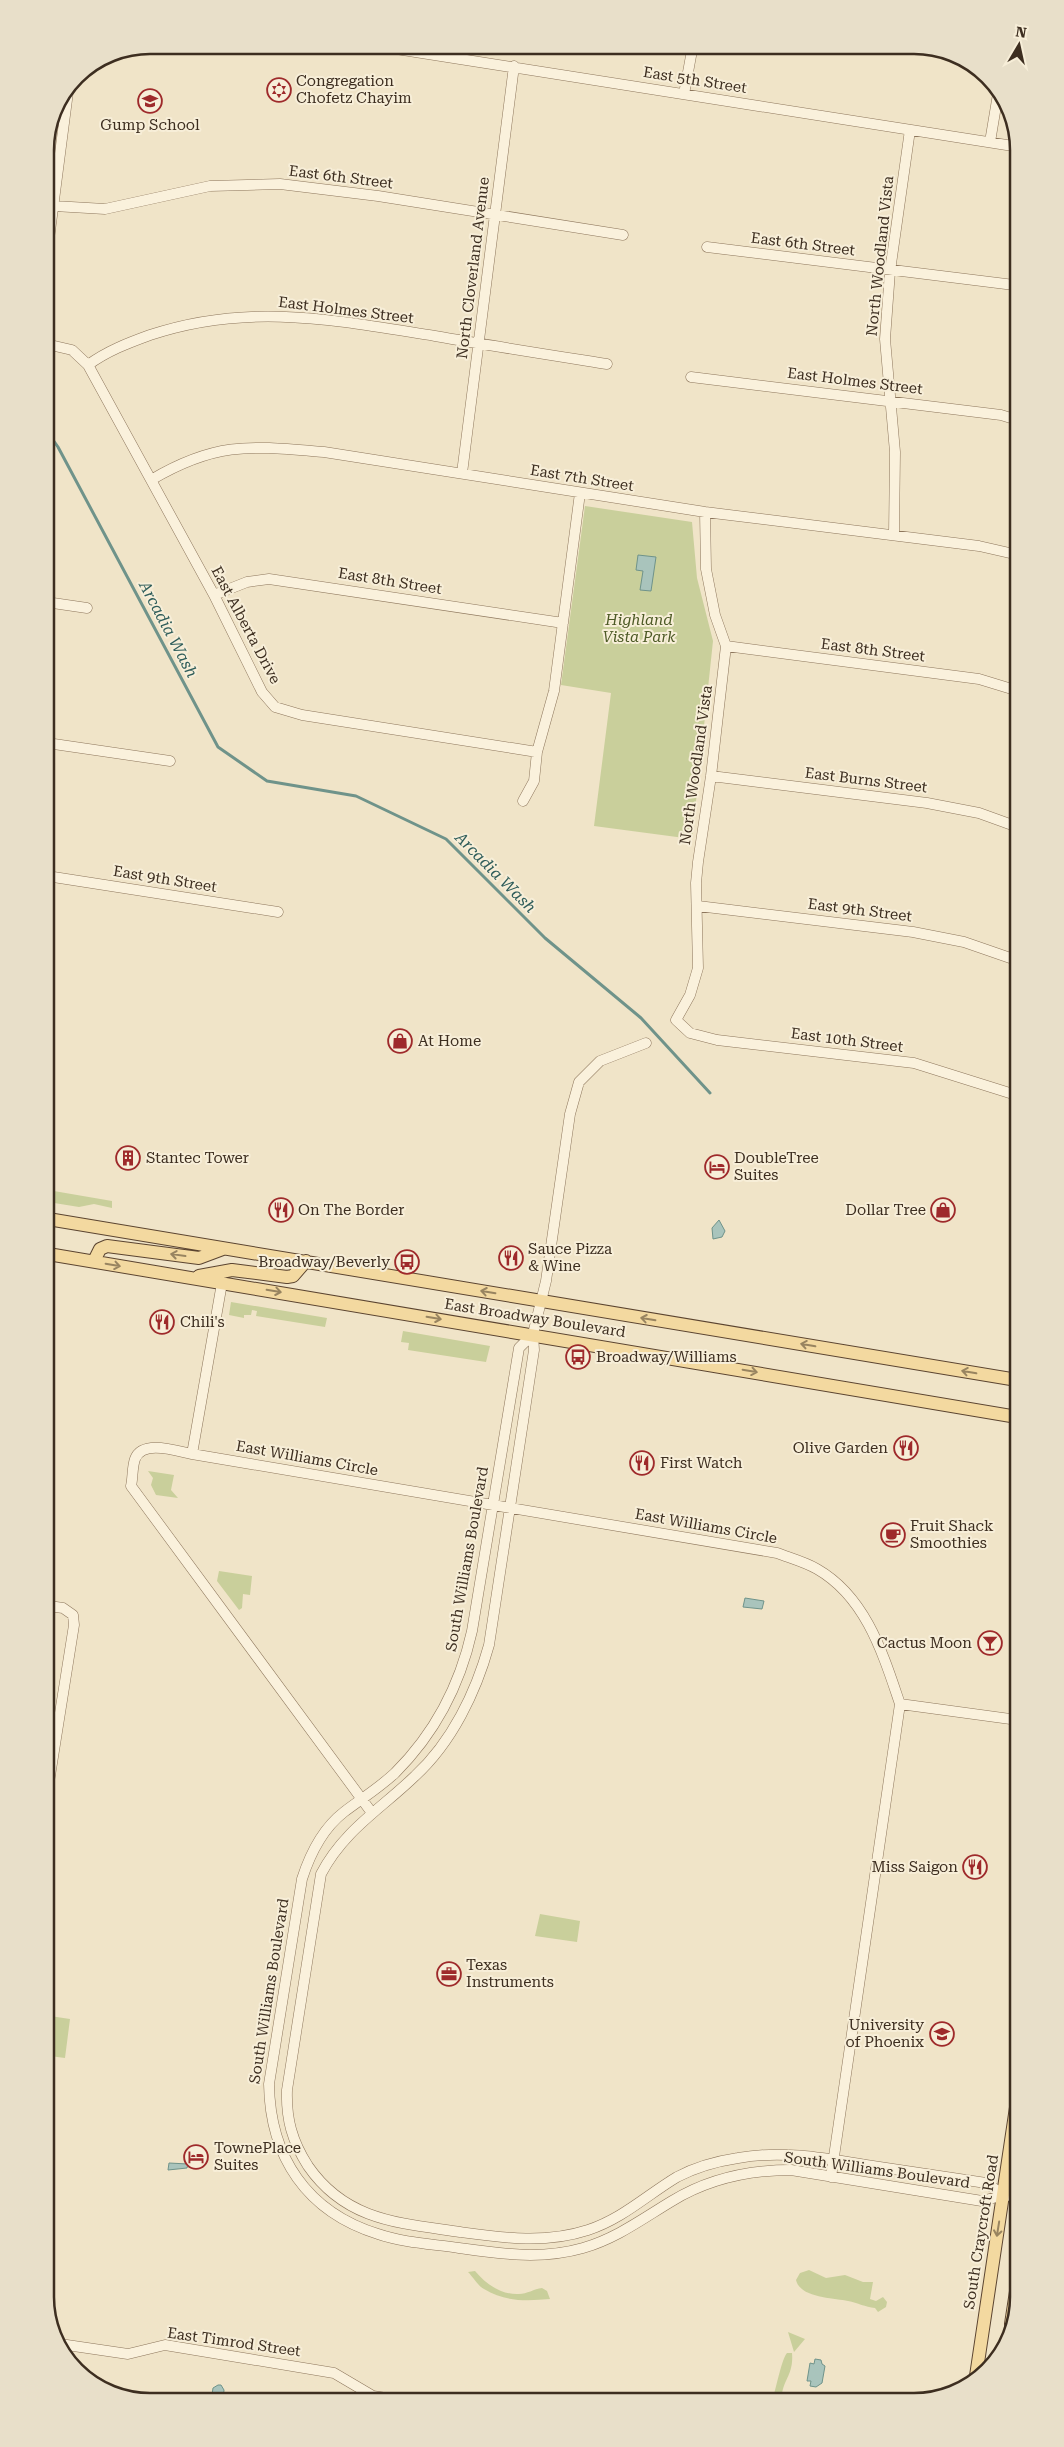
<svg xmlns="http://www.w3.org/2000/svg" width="1064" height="2447" font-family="'Roboto Serif',serif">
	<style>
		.green { fill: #c9cf9b }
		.water { fill: #a9c4bc; stroke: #6f938a }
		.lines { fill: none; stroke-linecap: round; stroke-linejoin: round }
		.stream { stroke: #6f938a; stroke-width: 3 }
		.minor-casing { stroke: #8d765c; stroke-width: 11 }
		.major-casing { stroke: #5b4430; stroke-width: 14 }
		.minor { stroke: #faf1dc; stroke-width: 10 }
		.major { stroke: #f3d9a0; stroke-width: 12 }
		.oneway { stroke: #988460 }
		.labels { text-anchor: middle; stroke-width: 4; stroke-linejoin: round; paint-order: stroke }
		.street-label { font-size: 15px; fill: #3d2e20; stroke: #f7eed8 }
		.poi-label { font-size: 15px; fill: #3d2e20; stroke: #f7eed8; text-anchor: start }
		.park-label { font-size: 15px; font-style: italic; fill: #4d5a26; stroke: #f7eed8 }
		.water-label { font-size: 16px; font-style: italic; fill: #2f5d5a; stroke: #f7eed8 }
		.rim { fill: none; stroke: #3d2e20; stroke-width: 2.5 }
	</style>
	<rect width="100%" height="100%" fill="#f0e4c8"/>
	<path class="green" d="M585 506 692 522 697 578 713 641 692 839 594 826 611 693 561 685Z
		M48 1190 112 1201V1208L94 1204 79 1207 48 1202Z
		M231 1302 327 1318 325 1327 256 1316 257 1311 252 1310 251 1315H244V1318L229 1315Z
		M403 1331 490 1346 486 1362 408 1350 409 1343 401 1342Z
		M148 1471 174 1475 171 1490 178 1498 156 1495 151 1485 153 1478Z
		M219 1571 252 1576 250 1595 243 1594 242 1608 239 1610 217 1581Z
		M540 1914 580 1921 577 1942 535 1936Z
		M50 2016 70 2019 65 2058 50 2056Z
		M809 2270 826 2278 845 2275 863 2282H873L870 2299 876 2301 883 2297 887 2302 886 2307 878 2312 875 2308C865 2307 858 2303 848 2301 834 2298 800 2298 796 2280L800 2273Z
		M475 2271C486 2284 501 2295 519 2294 527 2294 534 2289 542 2288L547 2291 550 2299C527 2301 505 2302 484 2289 478 2286 473 2277 468 2272Z
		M788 2332 805 2339 794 2352Z
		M787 2353H792C794 2375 782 2381 782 2397L773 2398C776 2388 782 2358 787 2353Z"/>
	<path class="water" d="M638 555 656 557 651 591 640 590 643 571 636 570Z
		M719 1220 725 1231 722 1237 713 1239 712 1228Z
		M745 1598 764 1601 762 1609 743 1607Z
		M169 2163 188 2164 187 2168 168 2170Z
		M815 2359 821 2360 822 2364 825 2366 822 2383 816 2387 810 2386 811 2381H807L810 2363 814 2364Z
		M218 2385H221L224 2390 223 2401H211L213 2388Z"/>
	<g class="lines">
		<path class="stream" d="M46 430 58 447 218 747 267 781 356 796 446 839 545 938 641 1018 710 1093"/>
		<g class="minor-casing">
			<path id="minor" d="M371 45 1013 146
				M684 94 693 45
				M990 142 998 94
				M54 206 105 209 210 186 280 184 378 196 623 235
				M707 247 1014 285
				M46 262 69 84
				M46 344 72 350 88 365 214 595 262 692 275 707 302 715 537 752
				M88 365C107 351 128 343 150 335 249 302 334 320 435 336 492 346 550 355 607 364
				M691 377 1001 415 1014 419
				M462 473 514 66
				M151 480C217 441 251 446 324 452L705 512 979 546 1014 554
				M705 512 706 569 715 615 726 646 711 776 698 862 696 883 698 968 690 995 676 1020 690 1033 717 1040 914 1063 1016 1095
				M894 535 895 452 885 339 890 271 910 130
				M214 595 247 582 269 579 563 623
				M46 602 87 608
				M726 646 979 679 1015 690
				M47 743 170 761
				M711 776 927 803 979 813 1015 826
				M523 801 534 781 537 752 554 691 580 493
				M47 876 278 912
				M698 906 913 932 964 942 1016 960
				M533 1334 534 1350 489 1645C476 1692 452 1742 415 1776 381 1809 344 1830 321 1874L287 2090C286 2119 292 2141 308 2166 346 2221 399 2223 460 2232 504 2238 545 2244 588 2230 622 2219 647 2195 677 2177 696 2167 718 2161 738 2158 782 2150 824 2158 866 2165 906 2171 946 2177 986 2183L1004 2195 982 2201 791 2170C750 2170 708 2179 672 2201 642 2219 617 2238 583 2248 541 2260 502 2254 459 2248 432 2244 404 2243 378 2234 307 2212 270 2157 269 2084L302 1879C310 1854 322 1829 344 1812 361 1799 379 1788 395 1773 434 1734 460 1685 472 1631L519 1348Z
				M533 1334 546 1281 570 1114 579 1082 600 1061 646 1043
				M192 1454 222 1283
				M49 1606 63 1608 73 1615 74 1625 49 1782
				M900 1704 1018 1720
				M372 1813 131 1486C133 1478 132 1467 135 1459 142 1439 177 1451 192 1454L777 1553C790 1558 805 1562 817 1569 866 1597 883 1654 900 1704L831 2177
				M1004 2195 1019 2197
				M60 2344 128 2354 165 2345 334 2373 373 2396 399 2400"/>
		</g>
		<g class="major-casing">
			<path id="major" d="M48 1219 1017 1380
				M48 1254 1017 1417
				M94 1261 100 1249 107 1246 199 1258 223 1249
				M199 1276 232 1270 287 1277 293 1276 306 1261
				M1011 2324 1019 2272
				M976 2376 1018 2094"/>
		</g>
		<use href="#minor" class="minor"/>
		<use href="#major" class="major"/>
	</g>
	<defs><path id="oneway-shaft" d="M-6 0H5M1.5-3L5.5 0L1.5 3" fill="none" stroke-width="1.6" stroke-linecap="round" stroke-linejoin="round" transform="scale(1.25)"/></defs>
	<g class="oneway">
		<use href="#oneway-shaft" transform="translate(178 1255) rotate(-172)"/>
		<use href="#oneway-shaft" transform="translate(113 1265) rotate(10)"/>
		<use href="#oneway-shaft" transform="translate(274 1291) rotate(9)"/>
		<use href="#oneway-shaft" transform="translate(488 1292) rotate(-171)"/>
		<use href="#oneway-shaft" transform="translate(434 1318) rotate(9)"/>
		<use href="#oneway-shaft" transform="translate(648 1319) rotate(-171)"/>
		<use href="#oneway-shaft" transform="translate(808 1345) rotate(-170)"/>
		<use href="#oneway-shaft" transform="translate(750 1371) rotate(10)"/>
		<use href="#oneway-shaft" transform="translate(969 1372) rotate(-170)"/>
		<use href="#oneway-shaft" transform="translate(998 2229) rotate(99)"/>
	</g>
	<defs>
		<g id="synagogue-ring" transform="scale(1.25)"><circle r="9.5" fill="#f7eed8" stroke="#9e2a2b" stroke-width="1.5"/><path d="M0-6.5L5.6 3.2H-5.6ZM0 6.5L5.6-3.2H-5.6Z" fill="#9e2a2b"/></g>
		<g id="school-ring" transform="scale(1.25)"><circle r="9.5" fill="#f7eed8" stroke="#9e2a2b" stroke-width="1.5"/><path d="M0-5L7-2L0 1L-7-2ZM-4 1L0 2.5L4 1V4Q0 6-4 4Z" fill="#9e2a2b"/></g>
		<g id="shop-ring" transform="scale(1.25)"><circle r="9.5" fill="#f7eed8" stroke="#9e2a2b" stroke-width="1.5"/><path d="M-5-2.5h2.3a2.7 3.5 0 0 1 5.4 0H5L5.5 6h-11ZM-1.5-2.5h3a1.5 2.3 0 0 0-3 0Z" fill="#9e2a2b"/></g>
		<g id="building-ring" transform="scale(1.25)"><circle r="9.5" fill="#f7eed8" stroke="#9e2a2b" stroke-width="1.5"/><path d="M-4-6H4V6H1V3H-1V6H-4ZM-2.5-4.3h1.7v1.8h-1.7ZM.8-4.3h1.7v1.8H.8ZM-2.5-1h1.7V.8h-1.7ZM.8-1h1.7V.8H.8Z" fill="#9e2a2b"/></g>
		<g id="hotel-ring" transform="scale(1.25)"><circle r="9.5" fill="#f7eed8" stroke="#9e2a2b" stroke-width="1.5"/><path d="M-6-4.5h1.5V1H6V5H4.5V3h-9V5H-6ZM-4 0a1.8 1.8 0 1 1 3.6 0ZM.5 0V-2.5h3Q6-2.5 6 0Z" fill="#9e2a2b"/></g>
		<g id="restaurant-ring" transform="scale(1.25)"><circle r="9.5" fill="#f7eed8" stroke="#9e2a2b" stroke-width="1.5"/><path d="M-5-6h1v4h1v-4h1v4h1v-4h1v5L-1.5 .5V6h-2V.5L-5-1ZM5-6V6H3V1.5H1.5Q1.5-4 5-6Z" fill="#9e2a2b"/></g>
		<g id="bus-ring" transform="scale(1.25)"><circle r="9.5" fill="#f7eed8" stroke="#9e2a2b" stroke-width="1.5"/><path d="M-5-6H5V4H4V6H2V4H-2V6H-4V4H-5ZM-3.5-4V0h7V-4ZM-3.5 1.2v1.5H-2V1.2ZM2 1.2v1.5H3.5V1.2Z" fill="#9e2a2b"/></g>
		<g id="cafe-ring" transform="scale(1.25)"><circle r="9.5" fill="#f7eed8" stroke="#9e2a2b" stroke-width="1.5"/><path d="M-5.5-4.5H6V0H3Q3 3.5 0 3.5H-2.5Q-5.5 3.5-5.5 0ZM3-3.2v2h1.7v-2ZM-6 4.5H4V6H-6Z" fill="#9e2a2b"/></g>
		<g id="bar-ring" transform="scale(1.25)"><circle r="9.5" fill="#f7eed8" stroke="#9e2a2b" stroke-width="1.5"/><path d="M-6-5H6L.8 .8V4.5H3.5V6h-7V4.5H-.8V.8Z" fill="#9e2a2b"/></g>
		<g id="office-ring" transform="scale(1.25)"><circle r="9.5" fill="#f7eed8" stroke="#9e2a2b" stroke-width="1.5"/><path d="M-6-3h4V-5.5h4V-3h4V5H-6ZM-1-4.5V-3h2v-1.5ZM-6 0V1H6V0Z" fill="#9e2a2b"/></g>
		<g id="university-ring" transform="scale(1.25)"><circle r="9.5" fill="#f7eed8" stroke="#9e2a2b" stroke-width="1.5"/><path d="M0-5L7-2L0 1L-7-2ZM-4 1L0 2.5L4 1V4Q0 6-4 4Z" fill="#9e2a2b"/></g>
	</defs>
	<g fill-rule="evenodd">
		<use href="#synagogue-ring" x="279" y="90"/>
		<use href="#school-ring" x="150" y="101"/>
		<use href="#shop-ring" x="400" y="1041"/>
		<use href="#building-ring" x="128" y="1158"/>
		<use href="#hotel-ring" x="717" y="1167"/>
		<use href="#restaurant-ring" x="281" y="1210"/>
		<use href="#shop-ring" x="943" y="1210"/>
		<use href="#restaurant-ring" x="511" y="1258"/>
		<use href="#bus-ring" x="407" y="1262"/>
		<use href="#restaurant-ring" x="162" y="1322"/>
		<use href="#bus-ring" x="578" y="1357"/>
		<use href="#restaurant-ring" x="906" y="1448"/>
		<use href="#restaurant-ring" x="642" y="1463"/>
		<use href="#cafe-ring" x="893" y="1535"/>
		<use href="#bar-ring" x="990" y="1643"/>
		<use href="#restaurant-ring" x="975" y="1867"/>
		<use href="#office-ring" x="449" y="1974"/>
		<use href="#university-ring" x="942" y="2034"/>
		<use href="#hotel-ring" x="196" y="2157"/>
	</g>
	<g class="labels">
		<g class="street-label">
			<text transform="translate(695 80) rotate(9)" y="5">East 5th Street</text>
			<text transform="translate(341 177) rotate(7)" y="5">East 6th Street</text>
			<text transform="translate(803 244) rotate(7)" y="5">East 6th Street</text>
			<text transform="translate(880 256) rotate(-84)" y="5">North Woodland Vista</text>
			<text transform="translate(473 268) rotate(-83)" y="5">North Cloverland Avenue</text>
			<text transform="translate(346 310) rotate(7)" y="5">East Holmes Street</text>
			<text transform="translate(855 381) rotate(7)" y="5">East Holmes Street</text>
			<text transform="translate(582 478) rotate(9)" y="5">East 7th Street</text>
			<text transform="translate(390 581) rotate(9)" y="5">East 8th Street</text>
			<text transform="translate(246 625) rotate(62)" y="5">East Alberta Drive</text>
			<text transform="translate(873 650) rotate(7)" y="5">East 8th Street</text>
			<text transform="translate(696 765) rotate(-82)" y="5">North Woodland Vista</text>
			<text transform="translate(866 780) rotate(7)" y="5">East Burns Street</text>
			<text transform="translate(165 879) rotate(9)" y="5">East 9th Street</text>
			<text transform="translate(860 910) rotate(7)" y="5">East 9th Street</text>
			<text transform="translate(847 1040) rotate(7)" y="5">East 10th Street</text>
			<text transform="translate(535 1318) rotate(9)" y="5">East Broadway Boulevard</text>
			<text transform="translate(307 1458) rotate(10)" y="5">East Williams Circle</text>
			<text transform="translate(706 1526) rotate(10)" y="5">East Williams Circle</text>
			<text transform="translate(467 1559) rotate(-80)" y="5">South Williams Boulevard</text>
			<text transform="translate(269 1991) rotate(-81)" y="5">South Williams Boulevard</text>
			<text transform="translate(877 2170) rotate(8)" y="5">South Williams Boulevard</text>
			<text transform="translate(981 2232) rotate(-81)" y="5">South Craycroft Road</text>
			<text transform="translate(234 2342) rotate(8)" y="5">East Timrod Street</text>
		</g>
		<g class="poi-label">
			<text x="296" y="86">Congregation<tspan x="296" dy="17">Chofetz Chayim</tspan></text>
			<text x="150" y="130" text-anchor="middle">Gump School</text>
			<text x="418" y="1046">At Home</text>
			<text x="146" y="1163">Stantec Tower</text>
			<text x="734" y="1163">DoubleTree<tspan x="734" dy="17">Suites</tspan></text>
			<text x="298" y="1215">On The Border</text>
			<text x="926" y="1215" text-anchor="end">Dollar Tree</text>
			<text x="528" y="1254">Sauce Pizza<tspan x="528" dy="17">&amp; Wine</tspan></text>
			<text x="390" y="1267" text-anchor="end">Broadway/Beverly</text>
			<text x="180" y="1327">Chili's</text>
			<text x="596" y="1362">Broadway/Williams</text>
			<text x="888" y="1453" text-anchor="end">Olive Garden</text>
			<text x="660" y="1468">First Watch</text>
			<text x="910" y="1531">Fruit Shack<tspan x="910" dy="17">Smoothies</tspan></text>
			<text x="972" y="1648" text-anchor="end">Cactus Moon</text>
			<text x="958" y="1872" text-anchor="end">Miss Saigon</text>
			<text x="466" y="1970">Texas<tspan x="466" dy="17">Instruments</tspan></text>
			<text x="924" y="2030" text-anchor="end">University<tspan x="924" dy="17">of Phoenix</tspan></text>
			<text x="214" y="2153">TownePlace<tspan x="214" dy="17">Suites</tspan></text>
		</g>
		<g class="park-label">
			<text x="639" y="625">Highland<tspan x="639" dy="17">Vista Park</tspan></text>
		</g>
		<g class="water-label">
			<text transform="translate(169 629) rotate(62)" y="6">Arcadia Wash</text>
			<text transform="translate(496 872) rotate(45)" y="6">Arcadia Wash</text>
		</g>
	</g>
	<path d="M0 0H1064V2447H0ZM150 54H914A96 96 0 0 1 1010 150V2297A96 96 0 0 1 914 2393H150A96 96 0 0 1 54 2297V150A96 96 0 0 1 150 54Z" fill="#e8dfc9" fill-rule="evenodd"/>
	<path class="rim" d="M150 54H914A96 96 0 0 1 1010 150V2297A96 96 0 0 1 914 2393H150A96 96 0 0 1 54 2297V150A96 96 0 0 1 150 54Z"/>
	<g transform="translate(1019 45) rotate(9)" stroke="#f7eed8" stroke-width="4" paint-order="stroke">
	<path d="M0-4L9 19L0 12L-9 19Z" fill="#3d2e20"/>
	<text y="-8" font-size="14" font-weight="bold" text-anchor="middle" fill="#3d2e20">N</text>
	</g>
</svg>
